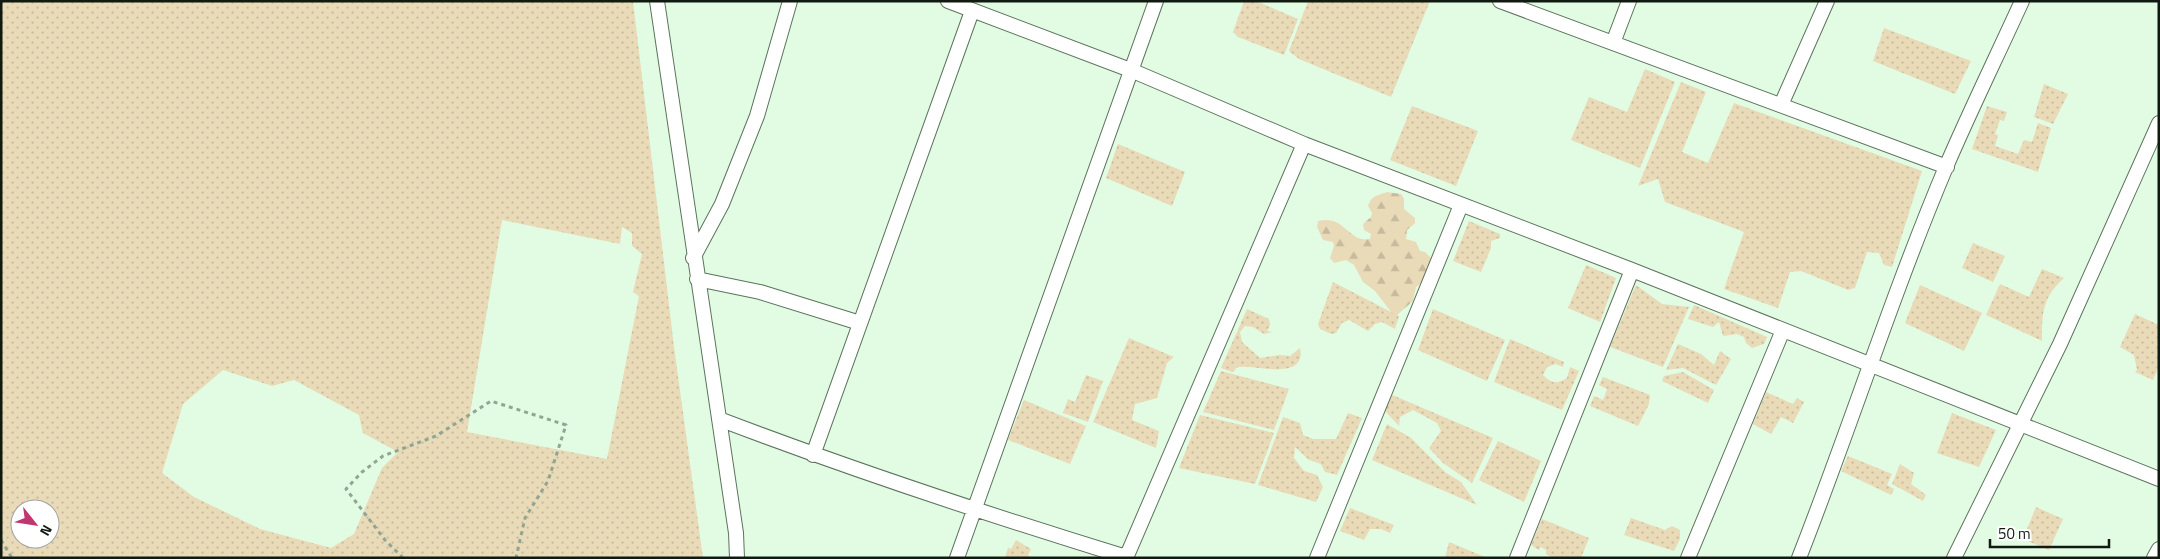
<svg xmlns="http://www.w3.org/2000/svg" width="2160" height="559" font-family="'Titillium Web',sans-serif">
	<style>
		.grass { fill: url(#grass-dots); fill-rule: evenodd }
		.forest { fill: url(#forest-firs) }
		.lines { fill: none; stroke-linecap: round; stroke-linejoin: round }
		.minor-casing { stroke: #5c735d; stroke-width: 16 }
		.path { stroke: #92a592; stroke-width: 3; stroke-dasharray: 4 4; stroke-linecap: butt }
		.minor { stroke: #fff; stroke-width: 14 }
	</style>
	<defs>
		<pattern id="grass-dots" width="8" height="8" patternUnits="userSpaceOnUse" patternTransform="scale(1.25)"><rect width="8" height="8" fill="#e9dab8"/><path d="M2 2h.1M6 6h.1" fill="none" stroke="#c7ba9d" stroke-width="1.8" stroke-linecap="round"/></pattern>
		<pattern id="forest-firs" width="22" height="20" patternUnits="userSpaceOnUse" patternTransform="scale(1.25)"><rect width="22" height="20" fill="#e9dab8"/><path d="M5 1l3.5 6h-7zM16 11l3.5 6h-7z" fill="#c7ba9d"/></pattern>
	</defs>
	<rect width="100%" height="100%" fill="#e2fce3"/>
	<path class="grass" d="M1 1H633L674 347 703 558H1ZM502 220 620 244 622 227 632 233V246L642 254 633 292 639 296 607 459 467 432ZM223 370 272 386 294 380 359 415 363 433 398 452 382 468 354 534 331 548 260 529 194 497 162 473 183 404ZM20 509H50V539H20Z
		M1244 1H1256L1298 19 1284 55 1238 37 1233 32Z
		M1308 1H1430L1391 97 1299 59 1289 51Z
		M1884 28 1971 61 1955 94 1873 61Z
		M1645 69 1675 82 1640 168 1571 140 1589 97 1627 112Z
		M1681 82 1706 92 1682 152 1708 163 1734 103 1922 171 1892 267 1884 265 1879 253 1867 252 1855 288 1848 290 1801 271 1790 272 1778 308 1724 289 1744 232 1665 202 1658 179 1638 186Z
		M2044 84 2068 94 2053 124 2034 117Z
		M1412 106 1478 131 1456 186 1390 160Z
		M1987 106 2007 112 2004 121 2000 120 1995 134 1998 135 1995 146 2018 154 2024 140 2032 142 2038 123 2051 128 2038 172 1972 149Z
		M1118 144 1185 172 1172 206 1106 178Z
		M1469 221 1500 234V238L1491 241V248L1481 272 1453 261Z
		M1973 243 2005 256 1993 282 1962 268Z
		M1586 265 1616 278 1600 322 1568 308Z
		M2042 269 2064 278C2042 298 2042 313 2042 341L1986 315 2000 284 2029 297Z
		M1333 282 1399 316 1395 329 1382 322 1375 324 1368 331 1349 320 1342 323 1336 333 1331 334 1320 329 1318 324Z
		M1636 285 1662 304 1689 307 1663 367 1610 347Z
		M1920 285 1982 313 1964 351 1905 323Z
		M1694 305 1767 337 1764 344 1752 348 1746 343 1744 337 1737 334 1723 336 1719 322 1713 327 1688 319Z
		M1247 309 1269 319 1270 325 1267 331 1272 332 1264 334 1253 327 1245 326 1240 332 1242 342 1260 358 1279 355 1290 356 1300 348C1307 381 1256 365 1239 367 1232 368 1239 369 1232 372L1221 368Z
		M1433 309 1505 340 1487 381 1418 350Z
		M2135 314 2159 325V366L2153 380 2135 372 2137 370 2134 355 2120 347Z
		M1129 338 1174 357 1167 363 1157 398 1135 404 1132 420 1159 431 1156 448 1093 422Z
		M1510 339 1564 362 1563 367 1556 364 1547 367 1543 375C1552 384 1557 384 1567 378L1570 367 1579 371 1562 410 1494 382Z
		M1678 344 1701 354 1714 365 1720 351 1731 359 1716 385 1683 368 1666 370Z
		M1221 371 1289 389 1274 430 1203 412Z
		M1683 372 1714 390 1708 403 1662 381 1664 376Z
		M1086 375 1103 381 1088 422 1063 413 1068 399 1075 402Z
		M1603 377 1650 395 1649 404 1638 426 1590 406 1594 396 1603 400 1607 389 1599 385Z
		M1766 392 1793 404 1797 398 1804 402 1793 423 1781 417 1771 434 1753 424Z
		M1390 394 1493 438 1472 483 1443 463 1429 448 1441 431 1437 423 1413 410 1400 417 1399 426 1384 410Z
		M1024 400 1086 426 1070 464 1008 440Z
		M1348 413 1362 418 1337 475 1325 472 1321 464 1309 460 1295 447 1294 458 1304 471 1317 475 1323 487 1316 502 1258 485 1283 417 1300 423 1303 435 1313 439H1336Z
		M1952 413 1996 430 1979 467 1937 453Z
		M1200 415 1274 433 1255 484 1179 468Z
		M1387 424 1411 438 1445 472 1461 482 1477 505 1372 460Z
		M1498 441 1541 461 1524 502 1479 480Z
		M1848 456 1892 474 1887 485 1894 489 1891 495 1841 471Z
		M1900 464 1914 473 1911 484 1926 495 1923 501 1892 484Z
		M2036 507 2063 519 2049 550 2023 539Z
		M1350 508 1394 525 1390 533 1381 529H1370L1364 540 1340 531Z
		M1631 518 1665 530 1672 526 1680 530V539L1674 551 1624 535Z
		M1542 519 1589 538 1581 558H1553L1546 554V550L1541 547 1539 550 1531 545Z
		M1016 540 1031 549 1028 555 1031 558H1005L1008 548 1011 549Z
		M1449 542 1485 557V558H1445Z"/>
	<path class="forest" d="M1387 192 1401 194 1404 199V209L1415 218V223L1407 230 1406 239 1416 242 1420 251 1425 252 1435 262 1425 281 1416 287 1413 301 1397 315 1392 313 1375 291 1363 282 1354 265 1346 260 1334 263 1330 258 1334 246 1333 242 1323 240 1317 227 1318 221C1345 214 1348 243 1370 239L1371 234 1364 230 1363 224 1371 217 1372 213 1368 206C1372 195 1377 196 1387 192Z"/>
	<g class="lines">
		<g class="minor-casing">
			<path id="minor" d="M657 1 736 533 737 558
				M948 1 1133 71 1304 144 1632 270 2159 479
				M1500 1 1947 167
				M1613 43 1629 1
				M1781 105 1827 1
				M693 258 722 204 757 116 790 1
				M697 279 760 292 860 323
				M719 419C853 470 989 515 1126 557
				M813 455 972 11
				M957 558 1156 1
				M1126 558 1304 144
				M1317 558 1461 205
				M1517 558 1632 270
				M1688 558 1783 330
				M1799 558C1850 428 1892 295 1946 167 1970 111 1997 56 2022 1
				M1954 558 2060 344 2159 123
				M2154 558 2159 549"/>
		</g>
		<path class="path" d="M1 540 12 558
			M403 558 385 540 346 489 362 472 383 456 436 436 491 401 566 425 548 481 525 518 516 558"/>
		<use href="#minor" class="minor"/>
	</g>
	<rect width="2160" height="559" fill="none" stroke="#111a11" stroke-width="5"/>
	<g transform="translate(35 524) rotate(120)"><circle r="24" fill="#ffffff" stroke="#a0a3a0"/>
	<path d="M0-4L9 19L0 12L-9 19Z" fill="#c03671"/>
	<text y="-8" font-size="14" font-weight="bold" text-anchor="middle" fill="#111a11">N</text>
	</g>
	<path d="M1990 539v8h119v-8" fill="none" stroke="#111a11" stroke-width="2.5"/>
	<text x="1998" y="539" font-size="15" fill="#111a11" stroke="#ffffff" stroke-width="4" paint-order="stroke">50 m</text>
</svg>
